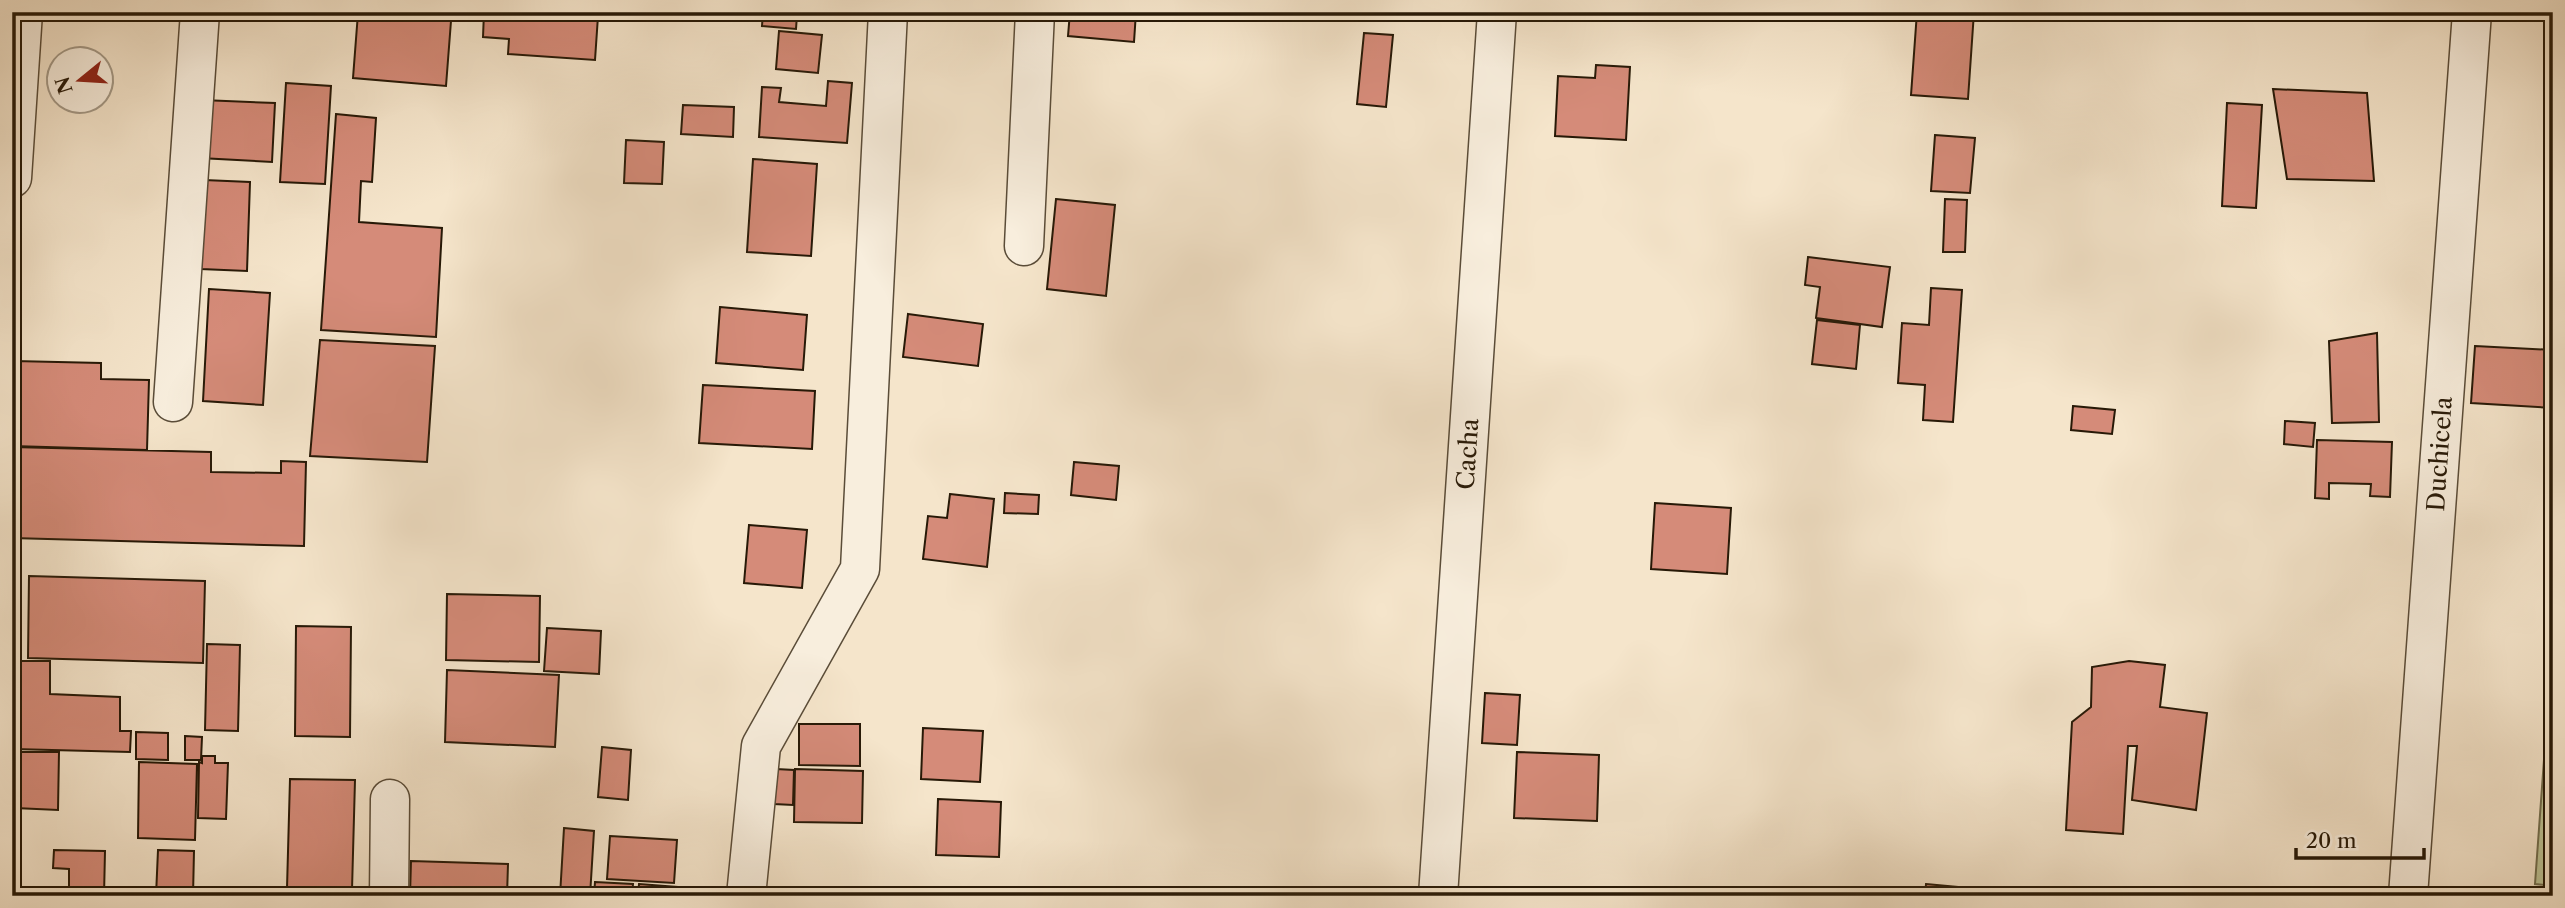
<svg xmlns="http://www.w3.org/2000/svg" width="2565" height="908" font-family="'Libre Caslon Text',serif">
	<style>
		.green { fill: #bdc496; stroke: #726e4e; stroke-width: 2 }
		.building { fill: #d58b79; stroke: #271907; stroke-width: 2 }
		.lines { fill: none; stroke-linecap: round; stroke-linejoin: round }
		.street-casing { stroke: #5a4c38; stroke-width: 41 }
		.street { stroke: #f8eedd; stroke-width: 38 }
		.labels { text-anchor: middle; stroke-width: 6; stroke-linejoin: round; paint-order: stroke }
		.street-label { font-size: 24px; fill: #271907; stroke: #f8eedd }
	</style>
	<rect width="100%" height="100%" fill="#f5e5cb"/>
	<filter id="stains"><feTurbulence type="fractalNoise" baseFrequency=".00286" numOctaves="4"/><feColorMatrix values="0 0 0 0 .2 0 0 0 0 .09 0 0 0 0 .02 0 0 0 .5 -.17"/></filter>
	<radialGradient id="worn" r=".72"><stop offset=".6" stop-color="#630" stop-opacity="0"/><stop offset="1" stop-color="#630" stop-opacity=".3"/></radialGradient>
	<path class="green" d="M2553 635V886L2535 884Z"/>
	<path class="building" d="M484 12 598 16 595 60 508 54 509 39 483 37Z
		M763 12 797 15 796 29 762 26Z
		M1070 12H1136L1134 42 1068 36Z
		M1917 12H1974L1968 99 1911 95Z
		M2033 12H2114L2113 20 2033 15Z
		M358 13 451 21 446 86 353 78Z
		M779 31 822 35 818 73 776 69Z
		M1364 33 1393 35 1386 107 1357 104Z
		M1596 65 1630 67 1626 140 1555 136 1558 76 1595 78Z
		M828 81 852 83 847 143 759 137 762 87 781 88 779 102 826 106Z
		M286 83 331 86 325 184 280 182Z
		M2273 89 2367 93 2374 181 2287 179Z
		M202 100 275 103 272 162 200 158Z
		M2227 103 2262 105 2256 208 2222 206Z
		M683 105 734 107 733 137 681 134Z
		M336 114 376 118 372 182 361 181 359 222 442 228 436 337 321 330Z
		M1935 135 1975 138 1970 193 1931 191Z
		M626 140 664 142 662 184 624 183Z
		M753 159 817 164 811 256 747 252Z
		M204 180 250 182 247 271 201 269Z
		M1056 199 1115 205 1106 296 1047 289Z
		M1945 199 1967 200 1965 252H1943Z
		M1808 257 1890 267 1882 327 1816 318 1820 287 1805 285Z
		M1931 288 1962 290 1953 422 1923 420 1925 385 1898 383 1902 323 1929 325Z
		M209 289 270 293 263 405 203 401Z
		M720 307 807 315 803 370 716 363Z
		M908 314 983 324 978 366 903 357Z
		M1817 320 1860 325 1856 369 1812 364Z
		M2377 333 2379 422 2332 423 2329 341Z
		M320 340 435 346 427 462 310 456Z
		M2475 346 2553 350V408L2471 403Z
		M14 361 101 363V379L149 380 147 450 12 446Z
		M703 385 815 391 812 449 699 443Z
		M2073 406 2115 410 2112 434 2071 430Z
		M2285 421 2315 423 2313 447 2284 444Z
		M2317 440 2392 442 2390 497 2370 496 2371 484 2329 483V499L2315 498Z
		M12 447 211 452V472L281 473V461L306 462 304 546 12 538Z
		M1074 462 1119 466 1116 500 1071 495Z
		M1005 493 1039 495 1038 514 1004 513Z
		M950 494 994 499 987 567 923 559 928 516 947 518Z
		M1655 503 1731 508 1727 574 1651 569Z
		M749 525 807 530 802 588 744 583Z
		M29 576 205 581 203 663 28 658Z
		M447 594 540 596 539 662 446 660Z
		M296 626 351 627 350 737 295 736Z
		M547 628 601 631 599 674 544 671Z
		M207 644 240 645 238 731 205 730Z
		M15 661H50V694L120 697V731H131L130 752 13 749Z
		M2129 661 2165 665 2160 707 2207 713 2196 810 2132 800 2137 746H2128L2123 834 2066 830 2072 722 2091 707 2092 667Z
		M447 670 559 675 555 747 445 742Z
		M1485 693 1520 695 1517 745 1482 743Z
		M799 724H860V766L799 765Z
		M923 728 983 731 980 782 921 779Z
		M136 732 168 733V760L136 759Z
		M185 736 202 737 201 760H185Z
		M602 747 631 750 628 800 598 797Z
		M16 752H59L58 810 15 808Z
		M1517 752 1599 755 1597 821 1514 818Z
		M202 756H215V763H228L226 819 198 818 199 762 202 763Z
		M139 762 197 764 195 840 138 838Z
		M776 769 794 770 793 805 774 804Z
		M795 769 863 771 862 823 794 822Z
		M290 779 355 780 352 890 287 888Z
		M938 799 1001 802 999 857 936 855Z
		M564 828 594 831 590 896H560Z
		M610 836 677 840 674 883 607 879Z
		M54 850 105 851 104 896H69V869L53 868Z
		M158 850 194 851 193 896H156Z
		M411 861 508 864 507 896H410Z
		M595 882 633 884 632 896H594Z
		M639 884 716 890 715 896H638Z
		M1926 884 1968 888 1967 896H1925Z
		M194 892 274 894V896H193Z"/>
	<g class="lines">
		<g class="street-casing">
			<path id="street" d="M12 178 23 12
				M1024 246 1035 12
				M173 402 200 12
				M389 896 390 799
				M746 896 761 746 860 569 888 12
				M1438 896 1497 12
				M2408 896 2472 12"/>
		</g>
		<use href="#street" class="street"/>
	</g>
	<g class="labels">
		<g class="street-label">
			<text transform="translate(1468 454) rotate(-86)" y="8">Cacha</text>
			<text transform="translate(2440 454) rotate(-86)" y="8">Duchicela</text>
		</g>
	</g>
	<rect width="2565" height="908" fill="none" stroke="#f5e5cb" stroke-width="42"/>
	<rect x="14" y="14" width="2537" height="880" fill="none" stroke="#271907" stroke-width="3.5"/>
	<rect x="21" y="21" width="2523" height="866" fill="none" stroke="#271907" stroke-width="2"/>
	<g transform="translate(80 80) rotate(252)"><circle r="33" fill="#f8eedd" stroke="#a49987" stroke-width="2"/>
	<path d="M0-5L12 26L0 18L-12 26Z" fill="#8f2418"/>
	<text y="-10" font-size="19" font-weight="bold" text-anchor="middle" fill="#271907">N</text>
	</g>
	<path d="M2296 848v10h128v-10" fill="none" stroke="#271907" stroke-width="3.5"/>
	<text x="2306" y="848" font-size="21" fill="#271907" stroke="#f8eedd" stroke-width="5" paint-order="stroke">20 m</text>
	<rect width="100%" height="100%" filter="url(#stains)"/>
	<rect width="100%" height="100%" fill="url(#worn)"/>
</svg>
